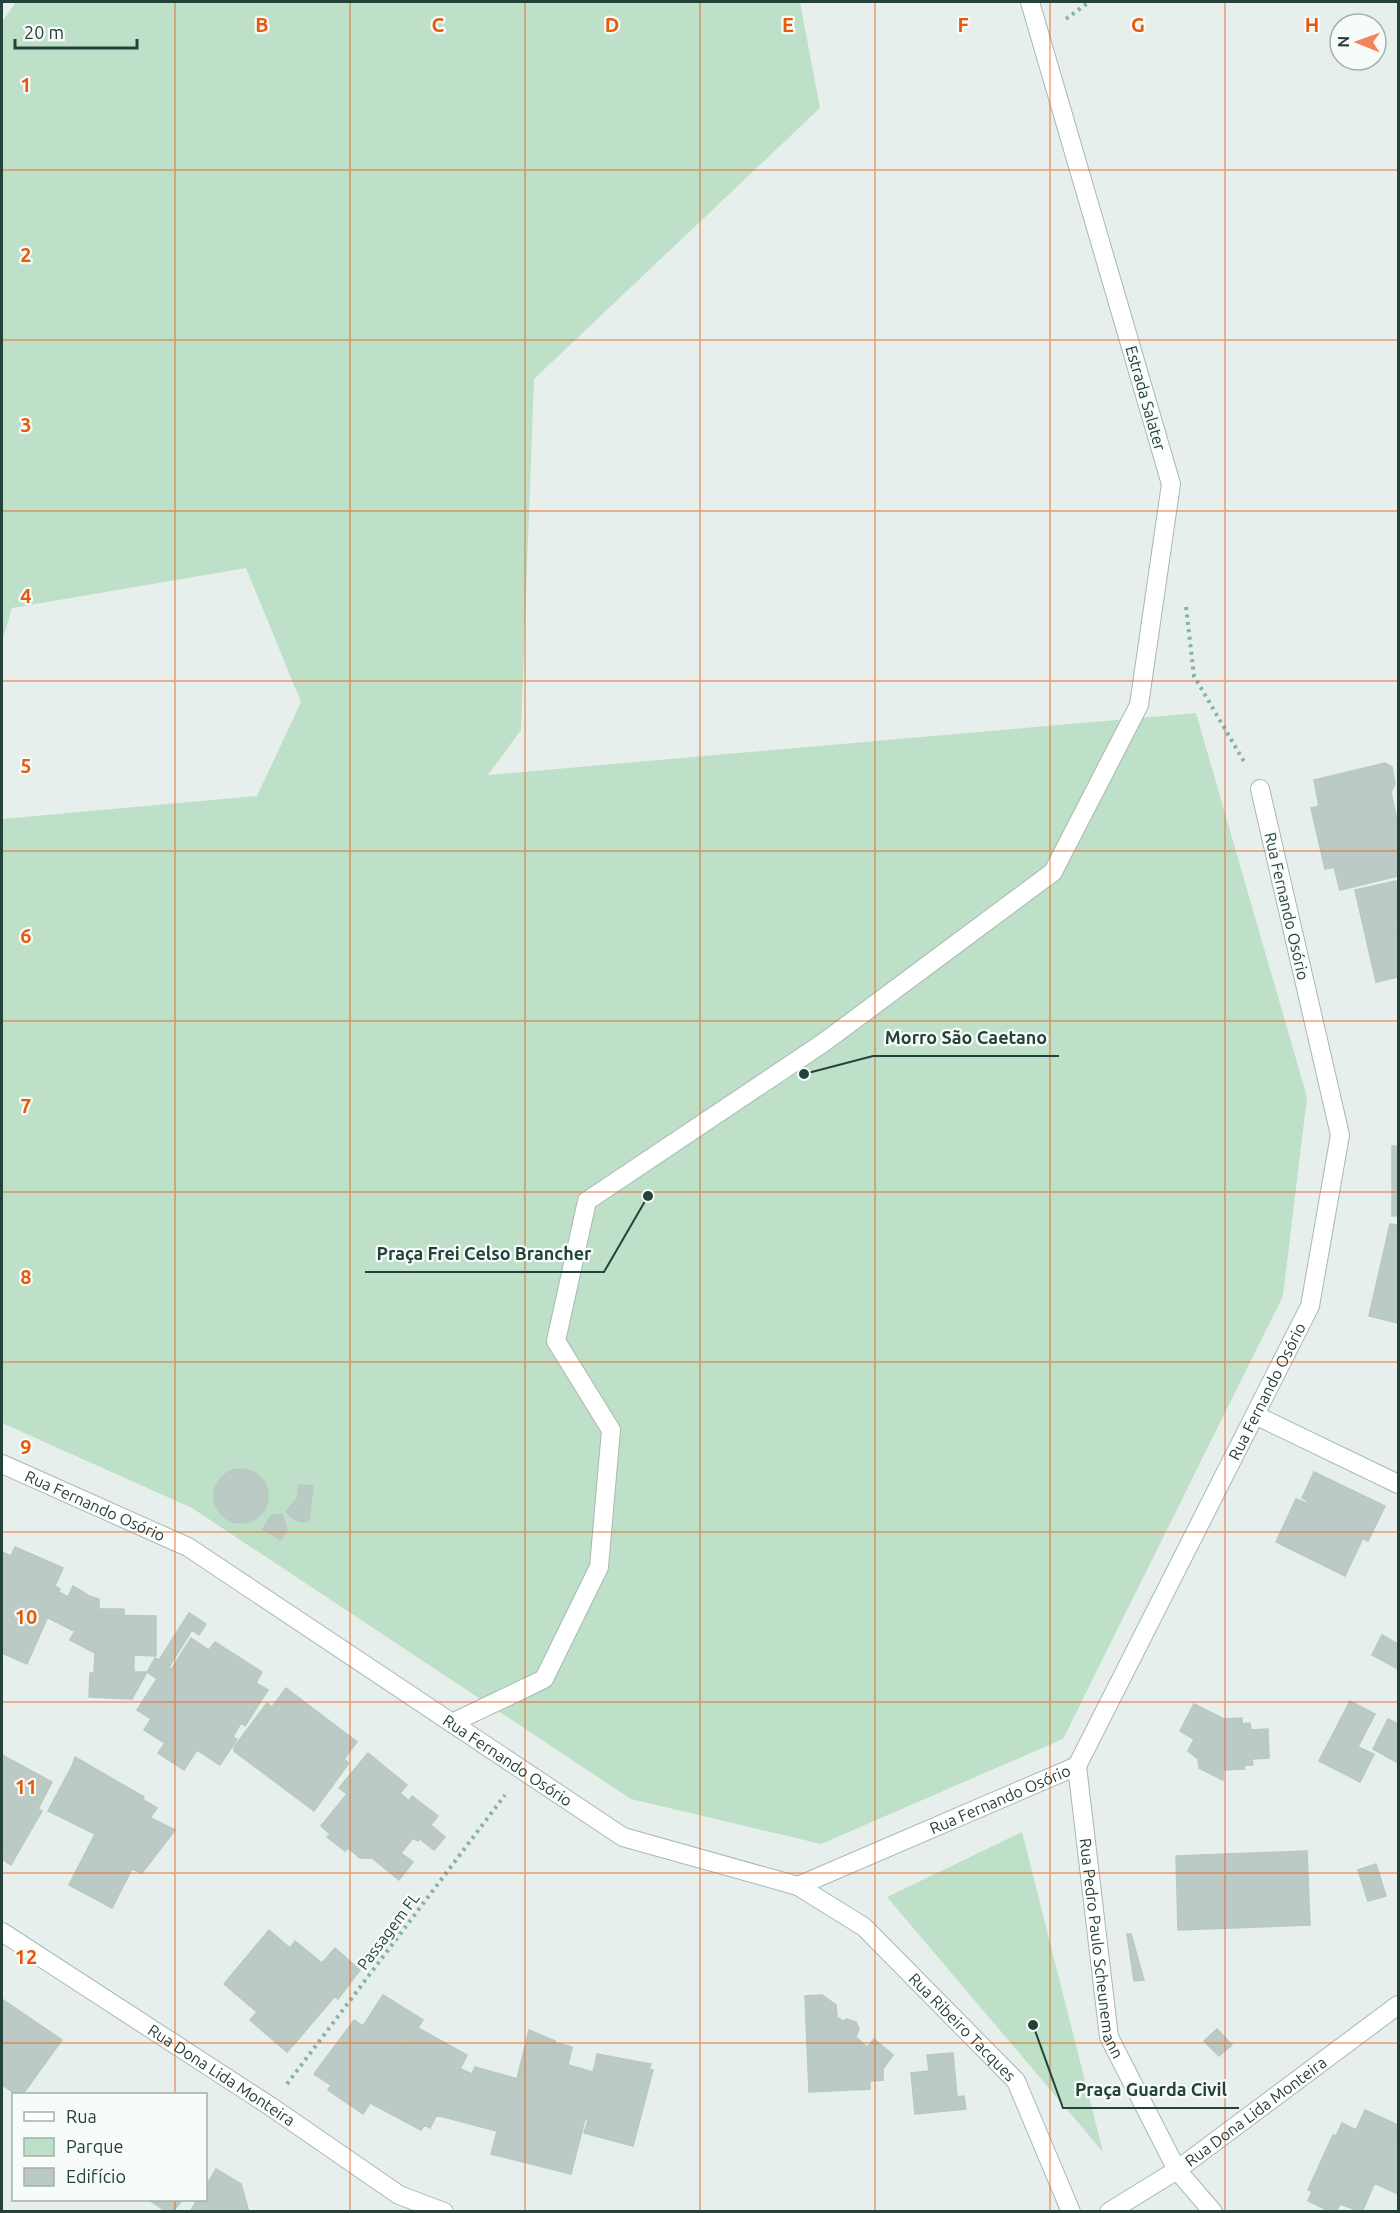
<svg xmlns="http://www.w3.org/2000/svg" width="1400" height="2213" font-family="Ubuntu,sans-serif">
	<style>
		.green { fill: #bfe0c8 }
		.building { fill: #bbcac4; stroke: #b8c9c2; stroke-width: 1.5 }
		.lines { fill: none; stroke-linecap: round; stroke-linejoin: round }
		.minor-casing { stroke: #a8b8b2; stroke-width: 20 }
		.path { stroke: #86b3a5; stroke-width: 4; stroke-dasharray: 3 4.5; stroke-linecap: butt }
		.minor { stroke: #fff; stroke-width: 18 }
		.grid { fill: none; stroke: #e8590c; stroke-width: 1.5; stroke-opacity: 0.55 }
		.labels { text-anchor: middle; stroke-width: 4.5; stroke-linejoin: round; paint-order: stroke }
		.street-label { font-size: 16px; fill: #24423a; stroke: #f7fbf9 }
		.grid-label { font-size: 20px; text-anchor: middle; font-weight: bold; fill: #e8590c; stroke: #f7fbf9; stroke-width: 4.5; stroke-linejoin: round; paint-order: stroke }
		.leader { fill: none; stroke: #24423a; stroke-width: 2 }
		.callout-dot { fill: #24423a; stroke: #f7fbf9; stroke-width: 2 }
		.callout-label { font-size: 18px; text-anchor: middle; font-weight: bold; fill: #24423a; stroke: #f7fbf9; stroke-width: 4.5; stroke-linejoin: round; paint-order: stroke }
	</style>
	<rect width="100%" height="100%" fill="#e6efeb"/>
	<path class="green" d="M16 2H800L820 108 534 379 521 730 488 775 1196 713 1307 1097 1283 1296 1063 1739 821 1844 631 1799 192 1508 2 1423V819L257 796 301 702 246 568 12 608 2 642V22Z
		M1022 1832 1103 2152 887 1897Z"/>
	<path class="building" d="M1385 763 1392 767 1395 784 1391 792 1398 825V876L1340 890 1334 867 1325 869 1311 808 1319 806 1314 780Z
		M1396 881 1398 977 1376 982 1355 890Z
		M1392 1146H1398V1216H1392Z
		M1390 1224 1398 1225V1323L1369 1316Z
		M214 1496a27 27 0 1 1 54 0a27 27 0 1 1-54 0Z
		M1314 1472 1385 1506 1368 1541 1363 1538 1345 1576 1276 1542 1296 1499 1306 1503 1308 1501 1302 1498Z
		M299 1485 313 1486 309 1520 305 1522 295 1520 286 1512 297 1499Z
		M282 1514 287 1530 281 1540 263 1529 271 1516Z
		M15 1547 63 1568 55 1586 60 1589 27 1664 2 1653V1552L11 1556Z
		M73 1586 89 1596 99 1599V1609H124V1616L83 1615 74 1631 48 1618 59 1592 68 1597Z
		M189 1613 206 1624 199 1635 192 1630 169 1667 171 1669 169 1673 178 1679 175 1683 160 1674 157 1679 147 1672 155 1658 159 1660Z
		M83 1615 156 1616V1656L134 1655V1672H147L132 1699 89 1697 90 1673H94L95 1653 70 1640Z
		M1382 1635 1398 1644V1669L1372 1655Z
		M191 1638 209 1650 215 1642 262 1672 256 1683 268 1690 245 1726 241 1723 233 1737 237 1739 220 1765 197 1750 184 1770 158 1753 165 1743 144 1730 151 1719 137 1710 160 1674 175 1683 178 1679 169 1673Z
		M286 1688 357 1742 344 1759 349 1763 314 1811 234 1751V1747L267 1703 272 1707Z
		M1350 1701 1375 1714 1358 1747 1374 1754 1360 1782 1319 1761Z
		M1194 1704 1224 1719 1242 1718V1724L1250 1723 1251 1730 1268 1729 1269 1758 1252 1759 1253 1765H1244L1245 1769 1223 1770V1780L1199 1768 1198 1759 1188 1751 1194 1739 1180 1731Z
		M1388 1719 1398 1724V1763L1373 1749Z
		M368 1753 407 1785 400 1793 409 1801 412 1796 438 1816 418 1841 413 1838 401 1853 413 1862 399 1880 372 1858H360L348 1848 345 1851 327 1837 330 1834 321 1826 347 1794 339 1788Z
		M2 1755 52 1782 38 1809 42 1811 20 1849 2 1839Z
		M75 1757 144 1797 142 1799 157 1808 150 1818 147 1816 144 1820 111 1804 118 1789 72 1766Z
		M72 1766 118 1789 111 1804 144 1820 147 1816 175 1830 142 1873 132 1869 112 1908 69 1885 95 1834 48 1811Z
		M431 1825 445 1837 434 1850 420 1839Z
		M2 1839 20 1849 11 1865 2 1859Z
		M1307 1851 1310 1925 1178 1930 1176 1856Z
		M1376 1864 1386 1896 1368 1901 1358 1870Z
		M269 1930 290 1948 249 1995 277 2018 273 2023 296 2042 287 2052 250 2020 257 2012 224 1984Z
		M1127 1934H1131L1144 1980 1134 1981Z
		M295 1941 322 1963 335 1948 360 1970 338 1999 335 1996 340 1990 290 1948Z
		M290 1948 340 1990 296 2042 273 2023 277 2018 249 1995Z
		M383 1995 423 2020 363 2114 328 2090 331 2085 314 2074 354 2020 363 2026Z
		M822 1995 836 2005 837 2017 843 2021 847 2019 856 2022 859 2029 856 2037 867 2047 874 2039 893 2055 883 2069V2080L870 2081V2089L809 2092 805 1996Z
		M2 1999 62 2040 23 2094H16L2 2085Z
		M418 2028 467 2055 430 2128 424 2125 421 2130 370 2103Z
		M1217 2029 1232 2045 1219 2056 1204 2041Z
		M529 2030 555 2041V2043L542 2039 535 2067 522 2064 517 2079Z
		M542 2039 572 2047 568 2065 593 2072 595 2064 623 2072 625 2063 653 2070 633 2146 584 2133 588 2120 575 2116 570 2137 507 2120 522 2064 535 2067Z
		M953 2053 957 2097 964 2096 966 2109 915 2114 911 2073 929 2071 927 2055Z
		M597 2054 651 2064 649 2069 625 2063 623 2072 595 2064Z
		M475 2067 518 2079 507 2120 570 2137 575 2116 585 2119 571 2174 491 2154 497 2131 436 2115 461 2069 472 2074Z
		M1365 2110 1398 2125V2129L1362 2212 1340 2204 1336 2212H1331L1308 2201 1312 2191 1308 2190 1333 2135 1336 2136 1342 2123 1356 2130Z
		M1398 2129V2194L1374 2183Z
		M216 2169 241 2184 249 2212H190L196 2202 191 2200H206V2186Z
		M149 2200H182L173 2212H167Z"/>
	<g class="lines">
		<g class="minor-casing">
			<g id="minor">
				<path d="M1255 1415 1398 1484"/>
				<path id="s1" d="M2 1464 188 1547 623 1837 798 1886 1077 1766 1310 1306 1340 1135 1260 789"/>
				<path d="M452 1723 544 1679 599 1567 611 1430 556 1341 587 1201 823 1043 1053 872 1139 705 1171 484 1030 2"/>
				<path id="s2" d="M1077 1766 1109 2037 1177 2170 1213 2212"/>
				<path id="s3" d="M798 1886 864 1927 1016 2081 1071 2212"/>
				<path id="s4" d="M2 1932 270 2106 399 2195 444 2212"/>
				<path id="s5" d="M1109 2212 1177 2170 1398 2005"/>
			</g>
		</g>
		<path class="path" d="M1066 19 1089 2
			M1186 607 1194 676 1246 765
			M287 2084 505 1795"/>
		<use href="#minor" class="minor"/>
	</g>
	<path class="grid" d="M175 2V2094M350 2V2212M525 2V2212M700 2V2212M875 2V2212M1050 2V2212M1225 2V2212M2 170H1398M2 340H1398M2 511H1398M2 681H1398M2 851H1398M2 1021H1398M2 1192H1398M2 1362H1398M2 1532H1398M2 1702H1398M2 1873H1398M2 2043H1398M175 2200V2212"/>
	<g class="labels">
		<g class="street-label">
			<text transform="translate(1146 398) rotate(74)" y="6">Estrada Salater</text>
			<text transform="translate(1287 906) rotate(77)" y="6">Rua Fernando Osório</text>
			<text dy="6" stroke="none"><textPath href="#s1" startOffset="1632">Rua Fernando Osório</textPath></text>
			<text dy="6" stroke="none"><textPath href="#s1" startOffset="102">Rua Fernando Osório</textPath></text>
			<text dy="6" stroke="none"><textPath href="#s1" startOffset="588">Rua Fernando Osório</textPath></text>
			<text dy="6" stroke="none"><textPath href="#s1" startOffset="1128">Rua Fernando Osório</textPath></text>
			<text transform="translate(388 1931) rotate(-53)" y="6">Passagem FL</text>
			<text dy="6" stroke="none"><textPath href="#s2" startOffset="184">Rua Pedro Paulo Scheunemann</textPath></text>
			<text dy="6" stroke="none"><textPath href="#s3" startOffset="218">Rua Ribeiro Tacques</textPath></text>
			<text dy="6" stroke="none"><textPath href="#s4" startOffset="262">Rua Dona Lida Monteira</textPath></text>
			<text dy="6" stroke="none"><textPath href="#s5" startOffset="178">Rua Dona Lida Monteira</textPath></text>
		</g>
	</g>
	<g class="grid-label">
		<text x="262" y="32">B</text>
		<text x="438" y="32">C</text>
		<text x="612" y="32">D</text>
		<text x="788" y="32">E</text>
		<text x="963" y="32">F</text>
		<text x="1138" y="32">G</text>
		<text x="1312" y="32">H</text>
		<text x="26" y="92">1</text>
		<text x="26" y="262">2</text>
		<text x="26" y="432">3</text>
		<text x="26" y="603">4</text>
		<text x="26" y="773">5</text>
		<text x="26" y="943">6</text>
		<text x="26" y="1113">7</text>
		<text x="26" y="1284">8</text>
		<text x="26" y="1454">9</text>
		<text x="26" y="1624">10</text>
		<text x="26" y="1794">11</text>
		<text x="26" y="1964">12</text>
	</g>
	<path class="leader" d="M804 1074L873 1056H1059M648 1196L604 1272H365M1033 2025L1063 2108H1239"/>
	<g class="callout-dot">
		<circle cx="804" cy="1074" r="6"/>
		<circle cx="648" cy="1196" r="6"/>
		<circle cx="1033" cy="2025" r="6"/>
	</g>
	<g class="callout-label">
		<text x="966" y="1044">Morro São Caetano</text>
		<text x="484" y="1260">Praça Frei Celso Brancher</text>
		<text x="1151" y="2096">Praça Guarda Civil</text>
	</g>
	<rect width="1400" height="2213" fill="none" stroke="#24423a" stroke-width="6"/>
	<rect x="12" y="2093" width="195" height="108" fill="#f7fbf9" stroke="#a3b1ad" stroke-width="1.5"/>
	<rect x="24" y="2112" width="30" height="9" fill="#ffffff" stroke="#a3b1ad" stroke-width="1.5"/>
	<text x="66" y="2123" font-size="18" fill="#24423a">Rua</text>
	<rect x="24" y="2138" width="30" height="18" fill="#bfe0c8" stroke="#a3b1ad" stroke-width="1.5"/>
	<text x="66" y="2153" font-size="18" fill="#24423a">Parque</text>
	<rect x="24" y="2168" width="30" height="18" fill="#bbcac4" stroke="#a3b1ad" stroke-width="1.5"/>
	<text x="66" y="2183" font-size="18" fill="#24423a">Edifício</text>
	<g transform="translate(1358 42) rotate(271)"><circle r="28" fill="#f7fbf9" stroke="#a3b1ad" stroke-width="1.5"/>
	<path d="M0-4.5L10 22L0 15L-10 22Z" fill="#f4845f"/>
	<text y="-9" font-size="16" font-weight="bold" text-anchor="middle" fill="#24423a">N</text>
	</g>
	<path d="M15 39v9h122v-9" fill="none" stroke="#24423a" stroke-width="3"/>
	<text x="24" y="39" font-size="18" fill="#24423a" stroke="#f7fbf9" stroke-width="4.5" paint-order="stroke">20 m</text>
</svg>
